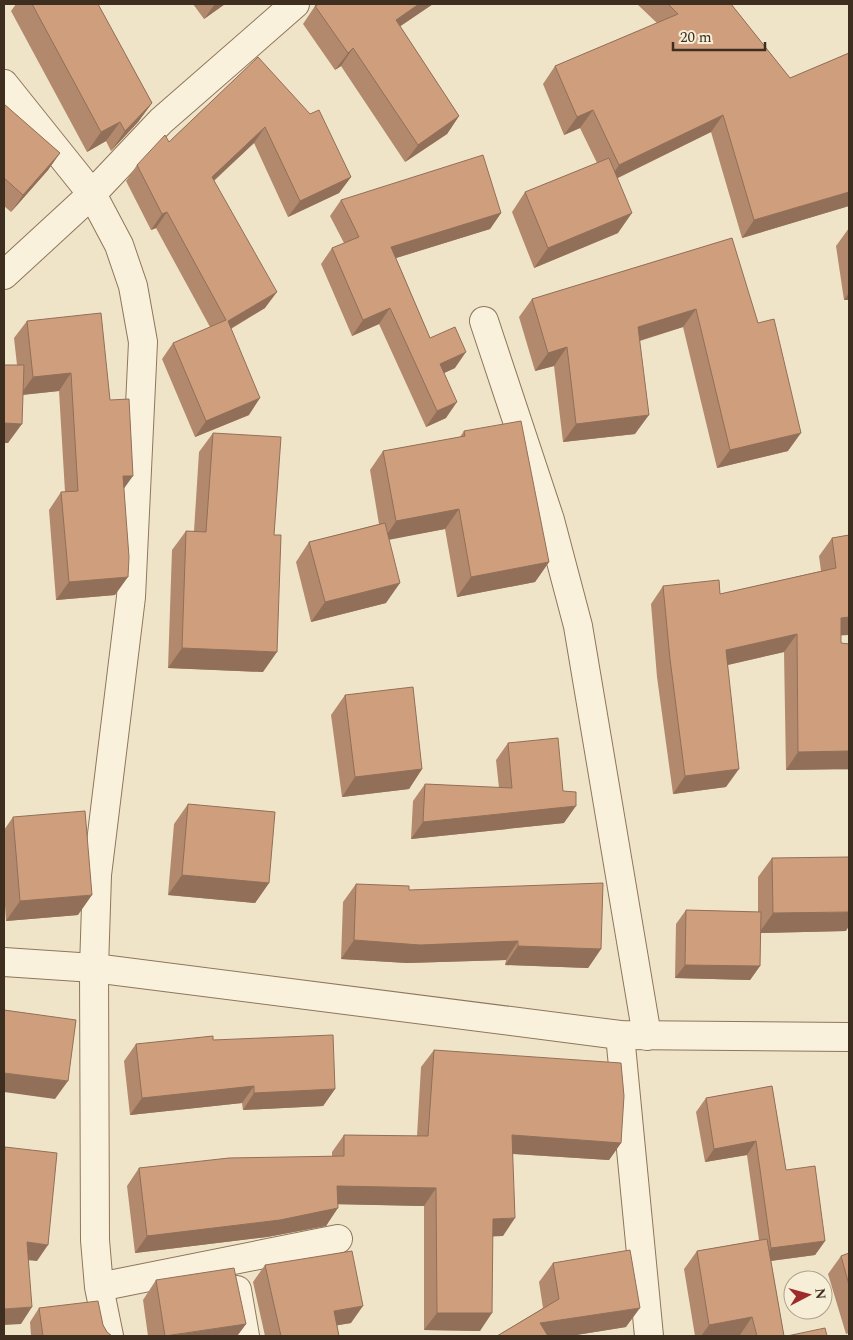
<svg xmlns="http://www.w3.org/2000/svg" width="853" height="1340" font-family="Spectral,serif">
	<style>
		.lines { fill: none; stroke-linecap: round; stroke-linejoin: round }
		.minor-casing { stroke: #8d765c; stroke-width: 30 }
		.tertiary-casing { stroke: #8d765c; stroke-width: 30 }
		.minor { stroke: #faf1dc; stroke-width: 28 }
		.tertiary { stroke: #faf1dc; stroke-width: 28 }
		.wall { fill: #b2896c }
		.shaded-wall { fill: #916f58 }
		.building { fill: #cf9f7d; stroke: #916f58 }
	</style>
	<rect width="100%" height="100%" fill="#f0e4c8"/>
	<g class="lines">
		<g class="minor-casing">
			<path id="minor" d="M4 84 92 194 119 245 133 286 143 342 131 597 97 875 94 968 95 1240 99 1287 109 1336
				M4 275 92 194 161 121 295 4
				M484 321 550 520 578 626 647 1036
				M620 1035 649 1336
				M99 1287 338 1239
				M237 1290 245 1336"/>
		</g>
		<g class="tertiary-casing">
			<path id="tertiary" d="M4 962 94 968 620 1035 849 1037"/>
		</g>
		<use href="#minor" class="minor"/>
		<use href="#tertiary" class="tertiary"/>
	</g>
	<path class="wall" d="M16 4H98L152 103 138 122 111 151 106 141 87 152 11 11Z
		M193 4H225L204 19Z
		M319 4H433L400 26 459 116 447 134 405 162 341 66 335 70 303 24 315 6Z
		M637 4H731L790 78 849 53V206L742 238 711 132 618 178V233L534 268 512 212 525 192 597 163 580 128 564 135 543 84 555 66 657 23Z
		M258 57 351 177 339 193 288 217 254 143 214 181 265 308 231 329 249 415 195 437 162 359 173 343 210 327 156 228 151 230 126 181 137 165 169 142Z
		M4 104 60 153 48 170 11 212 4 206Z
		M341 200 501 213 490 229 396 258 430 338 455 368 444 373 446 418 426 427 379 324 352 336 321 264 332 248 344 243 330 216Z
		M849 228V300H844L836 246Z
		M732 238 788 451 717 468 683 327 640 341 635 434 563 442 554 366 535 371 519 317 532 299Z
		M27 321 110 400 124 489 115 595 56 600 49 510 61 492H65L59 391 23 395 8 443H4V365H17L14 338Z
		M464 431 549 562 535 582 457 597 445 529 389 539 386 603 311 622 296 562 309 542 379 524 370 470 383 451 460 437Z
		M213 433 263 672 168 668 172 550 186 531H194L199 452Z
		M849 535V635H841V643L849 644V818H848L849 769 786 770 784 652 728 665 726 787 673 794 657 677 651 604 663 586 720 594 821 571 819 556 832 538Z
		M345 695 422 769 409 789 342 797 331 715Z
		M508 743 563 791 564 823 411 839 413 801 425 784 499 788 496 760Z
		M188 804 269 883 255 903 168 895 174 824Z
		M13 817 78 915 6 921 4 890V830Z
		M772 858 846 931 760 933V966L750 980 675 978 676 924 686 910 758 912V877Z
		M356 884 409 890 601 949 588 968 505 965 506 960 407 963 341 959 343 902Z
		M213 1040 335 1089 323 1106 243 1110 242 1103 130 1115 124 1061 136 1044Z
		M434 1050 621 1143 609 1160 513 1154 503 1236H492L480 1331 424 1330V1206L338 1204 326 1226 267 1237 135 1253 127 1186 139 1168 332 1156V1152L344 1135 417 1136 421 1067Z
		M772 1086 786 1170 825 1241 815 1255 771 1261 784 1336H740V1335L731 1336H695L684 1269 697 1251 759 1240 747 1155 705 1162 696 1112 706 1098Z
		M849 1253V1333L846 1334 828 1274 841 1256Z
		M553 1263 626 1327 570 1336H497L543 1308 539 1282Z
		M265 1265 351 1323 337 1325 339 1336H265L253 1282Z
		M156 1280 246 1324 237 1336H148L143 1300Z
		M39 1308 103 1325 107 1332 112 1336H31L30 1322Z"/>
	<path class="shaded-wall" d="M215 4H225L204 19Z
		M419 4H433L383 38 396 20Z
		M353 48 341 66 335 70 348 53Z
		M152 103 138 122 111 151 125 131Z
		M593 110 580 128 564 135 577 117Z
		M723 115 711 132 607 183 619 165Z
		M459 116 447 134 405 162 418 145Z
		M120 122 106 141 87 152 101 132Z
		M265 127 254 143 200 193 212 177Z
		M60 153 48 170 11 212 23 195Z
		M351 177 339 193 288 217 300 201Z
		M849 192V206L742 238 754 220Z
		M167 212 156 228 151 230 162 214Z
		M501 213 490 229 380 263 391 247Z
		M632 213 618 233 534 268 548 248Z
		M277 292 265 308 216 337 228 321Z
		M849 293V300H844Z
		M390 308 379 324 352 336 363 320Z
		M696 309 683 327 625 345 638 327Z
		M567 347 554 366 535 371 548 353Z
		M466 352 455 368 429 380 440 364Z
		M71 373 59 391 20 395 33 377Z
		M260 398 249 415 195 437 206 421Z
		M457 402 446 418 426 427 437 411Z
		M649 415 635 434 563 442 576 424Z
		M4 423 22 424 8 443H4Z
		M801 433 788 451 717 468 730 450Z
		M123 476H133L120 494Z
		M459 509 445 529 383 541 396 521Z
		M549 562 535 582 457 597 471 577Z
		M128 577 115 595 56 600 69 582Z
		M400 583 386 603 311 622 325 602Z
		M849 617V635L829 636 841 618Z
		M797 634 784 652 714 668 726 650Z
		M182 648 277 652 263 672 168 668Z
		M849 751V769L786 770 798 752Z
		M422 769 409 789 342 797 355 777Z
		M739 769 726 787 673 794 685 776Z
		M576 806 564 823 411 839 423 822Z
		M182 875 269 883 255 903 168 895Z
		M92 895 78 915 6 921 20 901Z
		M849 912V926L846 931 759 933 773 913Z
		M354 940 518 941 506 960 407 963 341 959Z
		M518 946 601 949 588 968 505 965Z
		M685 965 760 966 750 980 675 978Z
		M4 1073 68 1081 55 1099 4 1092Z
		M254 1086 242 1103 130 1115 142 1098Z
		M335 1089 323 1106 243 1110 254 1093Z
		M512 1135 621 1143 609 1160 500 1153Z
		M756 1141 747 1155 705 1162 714 1149Z
		M337 1186 436 1188 424 1206 325 1204Z
		M338 1208 326 1226 267 1237 135 1253 147 1236Z
		M515 1218 503 1236 480 1237 493 1219Z
		M825 1241 815 1255 762 1262 771 1248Z
		M27 1242 48 1245 37 1261 15 1259Z
		M363 1306 351 1323 322 1328 334 1311Z
		M32 1307 21 1324 4 1325V1309Z
		M640 1308 626 1327 570 1336H531L540 1323Z
		M437 1313H492L480 1331 424 1330Z
		M752 1317 740 1335 731 1336H701L709 1325Z
		M246 1324 237 1336H169Z"/>
	<path class="building" d="M32 4H98L152 103 125 131 120 122 101 132Z
		M319 4H419L396 20 459 116 418 145 353 48 348 53 315 6Z
		M668 4H731L790 78 849 53V192L754 220 723 115 619 165 593 110 577 117 555 66 678 14Z
		M258 57 310 114 319 110 351 177 300 201 265 127 212 177 277 292 228 321 260 398 206 421 173 343 226 320 167 212 162 214 137 165 165 135 169 142Z
		M4 104 60 153 23 195 4 178Z
		M483 155 501 213 391 247 430 338 455 327 466 352 440 364 457 402 437 411 390 308 363 320 332 248 359 237 341 200Z
		M609 158 632 213 548 248 525 192Z
		M732 238 758 323 774 319 801 433 730 450 696 309 638 327 649 415 576 424 567 347 548 353 532 299Z
		M101 313 110 400 129 399 133 476H123L129 557 128 577 69 582 61 492 78 491 71 373 33 377 27 321Z
		M4 365H24L22 424 4 423Z
		M521 421 549 562 471 577 459 509 396 521 383 451 465 436 464 431Z
		M213 433 281 437 274 535H281L277 652 182 648 186 531 206 532Z
		M385 523 400 583 325 602 309 542Z
		M849 535V617L841 618V643L849 644V751L798 752 797 634 726 650 739 769 685 776 670 659 663 586 719 580 720 594 836 568 832 538Z
		M413 687 422 769 355 777 345 695Z
		M558 738 563 791 576 792V806L423 822 425 784 512 788 508 743Z
		M188 804 275 812 269 883 182 875Z
		M85 811 92 895 20 901 13 817Z
		M849 857V912L773 913 772 858Z
		M603 883 601 949 518 946V941L420 945 354 940 356 884 409 886V890Z
		M686 910 761 912 760 966 685 965Z
		M4 1010 76 1020 68 1081 4 1073Z
		M333 1035 335 1089 254 1093V1086L142 1098 136 1044 213 1036V1040Z
		M434 1050 621 1063 624 1096 621 1143 512 1135 515 1218 493 1219 492 1313H437L436 1188 337 1186 338 1208 280 1220 147 1236 139 1168 229 1158 344 1156V1135L428 1136Z
		M772 1086 786 1170 815 1166 825 1241 771 1248 756 1141 714 1149 706 1098Z
		M5 1147 57 1153 48 1245 27 1242 32 1307 4 1309V1157Z
		M767 1239 784 1336H757L752 1317 709 1325 697 1251Z
		M630 1250 640 1308 540 1323 548 1336H497L559 1299 553 1263Z
		M352 1251 363 1306 334 1311 339 1336H281L265 1265Z
		M849 1253V1285L841 1256Z
		M234 1268 246 1324 165 1336 156 1280Z
		M98 1301 103 1325 107 1332 112 1336H43L39 1308Z
		M825 1328 827 1336H787Z"/>
	<rect width="853" height="1340" fill="none" stroke="#3d2e20" stroke-width="10"/>
	<g transform="translate(808 1295) rotate(84)"><circle r="24" fill="#f7eed8" stroke="#ada18e"/>
	<path d="M0-4L9 19L0 12L-9 19Z" fill="#9e2a2b"/>
	<text y="-8" font-size="14" font-weight="bold" text-anchor="middle" fill="#3d2e20">N</text>
	</g>
	<path d="M673 42v8h92v-8" fill="none" stroke="#3d2e20" stroke-width="2.5"/>
	<text x="680" y="42" font-size="15" fill="#3d2e20" stroke="#f7eed8" stroke-width="4" paint-order="stroke">20 m</text>
</svg>
